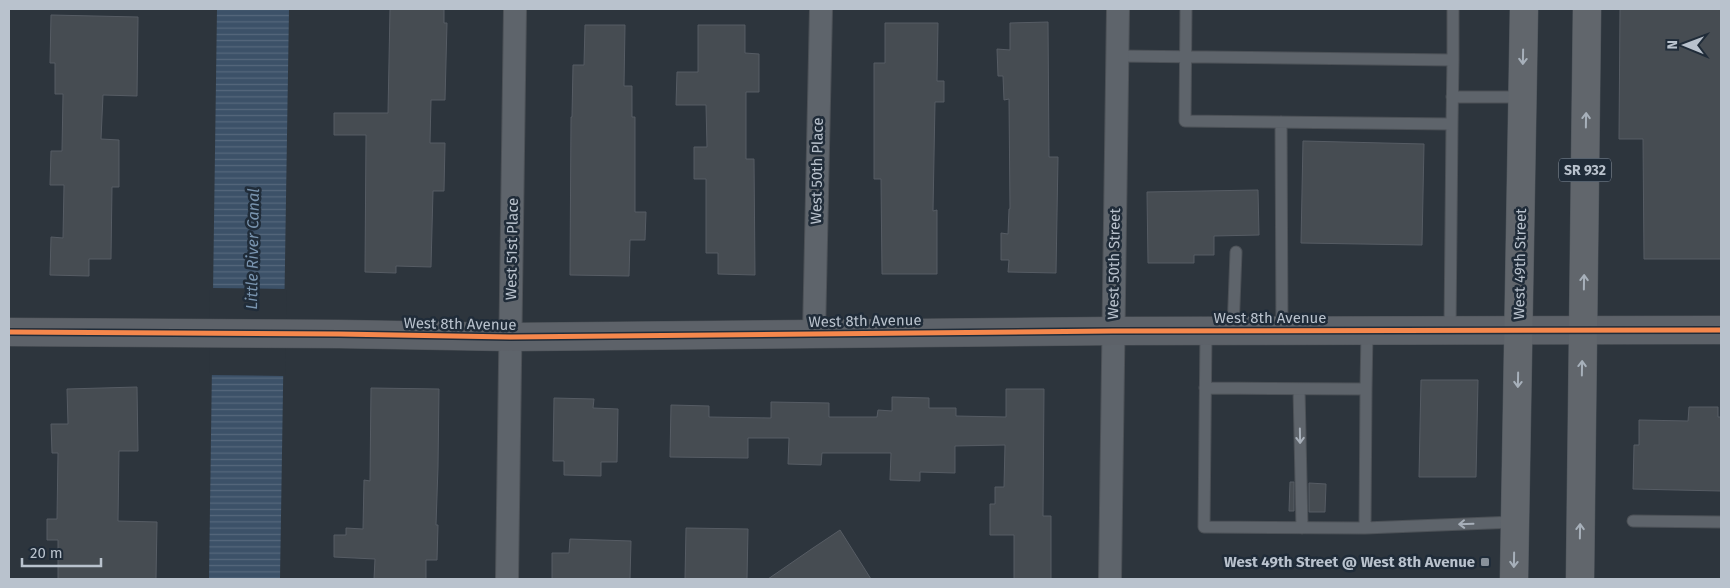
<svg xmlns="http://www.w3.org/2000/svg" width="1730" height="588" font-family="'Fira Sans',sans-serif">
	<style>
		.water { fill: url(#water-rules) }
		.pier { fill: #2d353d }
		.building { fill: #464c52; stroke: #565c64 }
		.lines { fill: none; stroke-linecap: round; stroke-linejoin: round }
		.lane-casing { stroke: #4c5157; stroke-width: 13 }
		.street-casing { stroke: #4c5157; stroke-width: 24 }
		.secondary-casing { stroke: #4c5157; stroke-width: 29 }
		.primary-casing { stroke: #4b5259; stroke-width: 29 }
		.lane { stroke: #5e646b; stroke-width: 11 }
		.street { stroke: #5e646b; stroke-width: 22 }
		.secondary { stroke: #5d6269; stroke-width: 28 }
		.primary { stroke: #61666c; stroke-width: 28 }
		.cycleway-casing { stroke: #202c39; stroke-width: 8 }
		.cycleway { stroke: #f5874c; stroke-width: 5 }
		.oneway { stroke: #a7b0ba }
		.oneway2 { stroke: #a7afb9 }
		.poi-dot { fill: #88919b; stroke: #202c39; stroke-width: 2 }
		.labels { text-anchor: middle; stroke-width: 5; stroke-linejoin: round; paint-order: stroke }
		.shield { fill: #202c39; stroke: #8b95a1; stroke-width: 1 }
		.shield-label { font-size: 14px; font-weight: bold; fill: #b9c2cd }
		.street-label { font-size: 15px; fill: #b9c2cd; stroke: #202c39 }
		.poi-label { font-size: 15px; font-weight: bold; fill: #b9c2cd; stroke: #202c39; text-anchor: end }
		.water-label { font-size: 16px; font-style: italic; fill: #7994af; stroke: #202c39 }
	</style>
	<defs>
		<pattern id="water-rules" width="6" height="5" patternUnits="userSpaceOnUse" patternTransform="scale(1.25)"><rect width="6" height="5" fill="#3c5168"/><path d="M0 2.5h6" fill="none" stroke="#56687c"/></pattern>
	</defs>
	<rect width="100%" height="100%" fill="#2d353d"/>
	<path class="water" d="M217 9H289L280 579H209Z"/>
	<path class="pier" d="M210 288 287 289 285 376 209 375Z"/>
	<path class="building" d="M390 9H444V23H447L445 100H431L430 143H445L444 191H433L431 267 396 266V273L365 272 366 135H334V113H388Z
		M1620 9H1721V259H1644L1643 139H1619Z
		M51 15 138 17 137 96 103 95 101 139 119 140V187H112L111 259H89V276L50 275 51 237 63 238 64 185H50L51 151H62L63 94H55V63H50Z
		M1048 22 1049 157H1058L1056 273 1008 272 1009 260H1001V233L1008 234 1009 209H1010L1009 99 1004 100 1003 76H998L997 49 1010 50V23Z
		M885 23H938L937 81H944V102H935L933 211 937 210V274H882L881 179H874V63H885Z
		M585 25H625L624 86H632V117H635V212H646L645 240H630L629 276 570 275 571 117H572L573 65H584Z
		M698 25H745V53L759 54V92H746V159H754L755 275 718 274V253H706V179H694V147H707L706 105H676L677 72H698Z
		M1303 141 1424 144 1422 245 1301 243Z
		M1258 190 1259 235 1214 236V255H1194V263H1148L1147 192Z
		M1421 380H1478L1476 477H1419Z
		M137 387 138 451H119L118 521 157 522 156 579H58V540H47V519H57L58 453H52L51 424H68L67 389Z
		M371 388 439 389 438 467 436 525H438L437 560H426V579H374L375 559 334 557V535H346V528L363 529 364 480 370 481Z
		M1006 389H1044L1043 516H1051V579H1014V535H990V504H995V487H1004L1005 445 955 446V473L920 472V481L890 480 891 453H822L821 465 788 464 789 438H748V458L670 457 671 405 709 406V417L771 418V402L829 403V417H877L878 410 892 411V397L929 398V408H956V416L1006 417Z
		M554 398 594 399 593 408 618 409 617 462H601V476L564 475V461H553Z
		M1689 407H1718V417H1721V491L1633 489 1634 445H1639V420L1688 421Z
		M1290 482H1294V511H1289Z
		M1309 483 1326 484 1325 512H1309Z
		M686 528 748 529 747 579H685Z
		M840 530 871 579H768L813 548Z
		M570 539 631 541 630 579H552V553H569Z"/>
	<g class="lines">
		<g class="lane-casing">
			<path id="lane" d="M1186 9 1185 121 1452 124 1453 60
				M1118 56 1453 60V9
				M1452 97H1523
				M1281 122 1282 331
				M1206 331 1204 527 1365 528 1515 522
				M1233 331 1236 252
				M1450 331 1452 124
				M1205 388 1366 389 1367 331
				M1299 389 1302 528
				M1633 521 1721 522
				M1365 528 1366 389"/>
		</g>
		<g class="street-casing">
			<path id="street" d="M814 334 821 9
				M507 579 515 9
				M1110 579 1118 9"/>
		</g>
		<g class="secondary-casing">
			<path id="secondary" d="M9 332 339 334 511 337 1113 331 1721 330"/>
		</g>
		<g class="primary-casing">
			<path id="primary" d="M1514 579 1524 9
				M1580 579 1587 9"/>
		</g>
		<use href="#lane" class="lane"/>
		<use href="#street" class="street"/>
		<use href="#secondary" class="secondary"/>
		<use href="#primary" class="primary"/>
		<g class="cycleway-casing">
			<path id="cycleway" d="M9 332 339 334 511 337 1113 331 1721 330"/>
		</g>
		<use href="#cycleway" class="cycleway"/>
	</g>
	<defs><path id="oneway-shaft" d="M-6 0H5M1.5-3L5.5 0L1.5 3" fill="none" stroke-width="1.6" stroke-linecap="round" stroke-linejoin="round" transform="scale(1.25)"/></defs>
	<g class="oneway">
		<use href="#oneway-shaft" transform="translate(1523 57) rotate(91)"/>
		<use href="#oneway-shaft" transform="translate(1586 120) rotate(-89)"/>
		<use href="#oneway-shaft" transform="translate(1584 282) rotate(-89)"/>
		<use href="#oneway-shaft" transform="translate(1582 368) rotate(-89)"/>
		<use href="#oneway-shaft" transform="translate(1518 380) rotate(91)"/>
		<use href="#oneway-shaft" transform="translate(1580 531) rotate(-89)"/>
		<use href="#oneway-shaft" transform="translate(1514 560) rotate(91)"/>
	</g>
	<g class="oneway2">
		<use href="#oneway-shaft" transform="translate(1300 436) rotate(89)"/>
		<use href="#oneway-shaft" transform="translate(1466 524) rotate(178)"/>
	</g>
	<rect class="poi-dot" x="1480" y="557" width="10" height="10" rx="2.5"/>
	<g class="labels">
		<rect class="shield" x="1559" y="158.5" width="52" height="23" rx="4"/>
		<g class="shield-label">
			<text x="1585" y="175">SR 932</text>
		</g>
		<g class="street-label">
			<text transform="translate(817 171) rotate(-89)" y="5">West 50th Place</text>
			<text transform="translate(512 249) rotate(-89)" y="5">West 51st Place</text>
			<text transform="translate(1114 264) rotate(-89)" y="5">West 50th Street</text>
			<text transform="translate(1520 264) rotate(-89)" y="5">West 49th Street</text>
			<text x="1270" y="323">West 8th Avenue</text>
			<text transform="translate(865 321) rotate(-1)" y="5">West 8th Avenue</text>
			<text transform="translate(460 324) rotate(1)" y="5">West 8th Avenue</text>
		</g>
		<g class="poi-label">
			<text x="1475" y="567">West 49th Street @ West 8th Avenue</text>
		</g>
		<g class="water-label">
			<text transform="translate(252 249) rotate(-89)" y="6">Little River Canal</text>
		</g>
	</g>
	<rect width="1730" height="588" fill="none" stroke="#b9c2cd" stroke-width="20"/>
	<g transform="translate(1685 45) rotate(271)" stroke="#202c39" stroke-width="4" paint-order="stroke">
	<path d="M0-4L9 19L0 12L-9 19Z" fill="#b9c2cd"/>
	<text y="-8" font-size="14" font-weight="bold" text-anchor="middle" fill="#b9c2cd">N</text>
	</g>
	<path d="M22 558v8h79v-8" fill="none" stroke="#b9c2cd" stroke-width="2.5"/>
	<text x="30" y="558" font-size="15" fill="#b9c2cd" stroke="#202c39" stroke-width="4" paint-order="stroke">20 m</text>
</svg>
